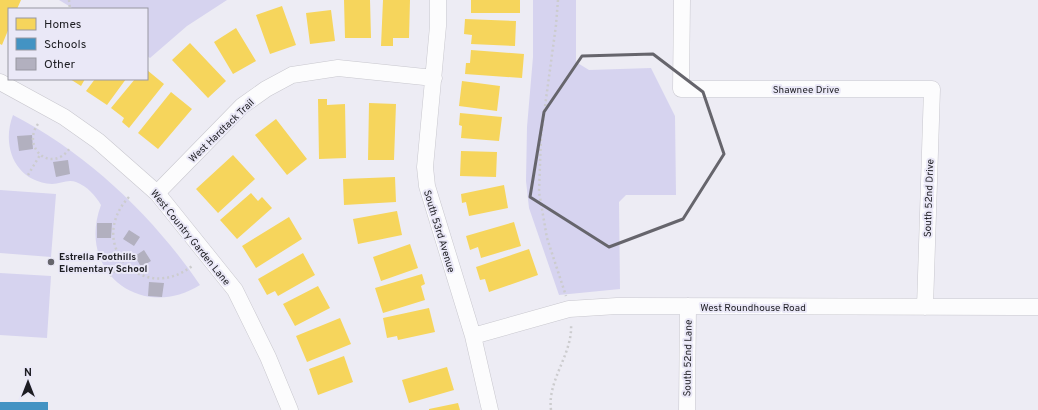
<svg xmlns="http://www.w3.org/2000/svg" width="1038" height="410" font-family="Overpass,sans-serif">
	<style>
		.green { fill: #d6d3ef }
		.homes { fill: #f6d55c }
		.schools { fill: #4393c3 }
		.building { fill: #b2b0bf }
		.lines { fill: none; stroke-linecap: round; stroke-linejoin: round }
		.minor-casing { stroke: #c8c7ce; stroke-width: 17 }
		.path { stroke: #ccccce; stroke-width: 2.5; stroke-dasharray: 2 3; stroke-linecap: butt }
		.minor { stroke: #fcfcfd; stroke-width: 16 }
		.marked { fill: none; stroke: #66656c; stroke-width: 3; stroke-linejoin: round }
		.poi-dot { fill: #66656c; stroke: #eae8f7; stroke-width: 1.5 }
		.labels { text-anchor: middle; stroke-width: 4; stroke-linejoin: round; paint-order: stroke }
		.street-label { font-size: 10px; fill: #1d1d22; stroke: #eae8f7 }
		.poi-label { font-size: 10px; font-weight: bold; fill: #1d1d22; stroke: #eae8f7; text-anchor: start }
	</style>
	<rect width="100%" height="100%" fill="#edecf4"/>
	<path class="green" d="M59 0H227L187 26 150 58 147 56V9H74Z
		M533 0H576V62L589 70 651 68 675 116 676 195H626L619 202 620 289 559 295 529 208 526 181 527 127 533 57Z
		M13 115C88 154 153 216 200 285 141 322 76 271 101 205 95 195 88 187 76 182 68 179 60 184 52 184 15 182 1 146 13 115Z
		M0 190 56 194 51 257 0 253Z
		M0 273 51 276 47 338 0 335Z"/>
	<path class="homes" d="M0 0H21L17 9H9V28L2 45 0 44Z
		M344 0H370L371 38H345Z
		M383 0H410L409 38H393V46H381Z
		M471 0H520V13H471Z
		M282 6 296 45 270 54 256 15Z
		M331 10 335 41 310 44 306 13Z
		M465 19 516 21 515 46 471 44 472 35 464 34Z
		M236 28 256 61 233 74 214 42Z
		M190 43 226 81 208 98 172 60Z
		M471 50 524 54 522 78 465 74 466 63H470Z
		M147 70 164 84 129 128 122 122 124 118 111 108 135 79H147Z
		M70 79H85L81 86Z
		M95 79H126L107 105 86 91Z
		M462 81 500 86 497 111 459 106Z
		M171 92 192 109 158 149 138 133Z
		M318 99H327V105L345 104 346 158 319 159Z
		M369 103 396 104 394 160H368Z
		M460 113 502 117 499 141 461 138 462 126 459 125Z
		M276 119 307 159 287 175 255 135Z
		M461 151 497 152 496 177 460 176Z
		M233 155 255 179 218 213 196 189Z
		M395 177 396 202 344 205 343 179Z
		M504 185 508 208 469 216 466 202 462 203 461 194Z
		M251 193 258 201 262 197 272 208 237 239 220 220Z
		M397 211 402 235 358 244 353 219Z
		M289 217 302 239 256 268 242 246Z
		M514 222 521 246 481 258 478 247 470 250 466 236Z
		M410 244 418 268 381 281 373 257Z
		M529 249 538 275 489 292 485 279 480 280 476 267Z
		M303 253 315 275 278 296 275 291 267 295 258 279Z
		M422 274 425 284 421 286 425 300 383 313 375 288Z
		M318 286 330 308 295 326 283 304Z
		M429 308 435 332 398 340 397 336 387 338 383 318Z
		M340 318 351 344 307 362 296 336Z
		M344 356 353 382 318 395 309 369Z
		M447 367 454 390 409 403 402 380Z
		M458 403 460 410H429V409Z"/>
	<path class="schools" d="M0 402H48V410H0Z"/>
	<path class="building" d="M32 135 33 149 19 151 17 136Z
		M68 160 70 174 56 177 53 162Z
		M97 223H112L111 238H97Z
		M129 230 140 237 134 246 123 239Z
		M144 250 151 261 141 267 135 256Z
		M149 282 164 283 162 297 148 296Z"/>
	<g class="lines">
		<g class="minor-casing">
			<path id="minor" d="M438 0V26L425 167 427 186 473 336 490 410
				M682 0 681 89H932L925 307
				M0 82 64 117 98 141 157 193 235 290 268 357 290 410
				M157 193 242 106 266 89 292 75 338 68 434 78
				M473 336 569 309 617 306 1038 307
				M687 410 688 306"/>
		</g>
		<path class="path" d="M69 0 70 9
			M558 0 556 25 541 136 539 192 547 238 566 296
			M38 124C21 147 51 175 70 148
			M28 175 40 155
			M129 197C85 244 142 305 192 266
			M110 276 123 262
			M551 410C547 380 573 354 571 324"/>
		<use href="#minor" class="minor"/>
	</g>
	<path class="marked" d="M653 54 703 92 724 154 683 219 609 247 530 197 544 112 582 56Z"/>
	<circle class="poi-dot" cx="51" cy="262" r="4"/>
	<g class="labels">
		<g class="street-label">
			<text x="806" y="93">Shawnee Drive</text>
			<text transform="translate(221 130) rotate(-44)" y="4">West Hardtack Trail</text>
			<text transform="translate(928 198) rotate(-88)" y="4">South 52nd Drive</text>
			<text transform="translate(440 231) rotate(73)" y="4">South 53rd Avenue</text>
			<text transform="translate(191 237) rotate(51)" y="4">West Country Garden Lane</text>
			<text x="753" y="311">West Roundhouse Road</text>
			<text transform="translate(687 358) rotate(-89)" y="4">South 52nd Lane</text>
		</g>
		<g class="poi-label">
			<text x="59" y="260">Estrella Foothills<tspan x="59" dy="12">Elementary School</tspan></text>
		</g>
	</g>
	<rect x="8" y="8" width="140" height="72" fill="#eae8f7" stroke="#9897a2"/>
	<rect x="16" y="18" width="20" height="12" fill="#f6d55c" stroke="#9897a2"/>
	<text x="44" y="28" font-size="12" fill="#1d1d22">Homes</text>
	<rect x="16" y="38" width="20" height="12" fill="#4393c3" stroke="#9897a2"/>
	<text x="44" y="48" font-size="12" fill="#1d1d22">Schools</text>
	<rect x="16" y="58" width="20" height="12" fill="#b2b0bf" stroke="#9897a2"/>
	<text x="44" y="68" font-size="12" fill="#1d1d22">Other</text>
	<g transform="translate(28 382)" stroke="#eae8f7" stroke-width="3" paint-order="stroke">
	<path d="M0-3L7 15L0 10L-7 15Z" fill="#1d1d22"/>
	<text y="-6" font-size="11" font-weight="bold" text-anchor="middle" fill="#1d1d22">N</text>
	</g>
</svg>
